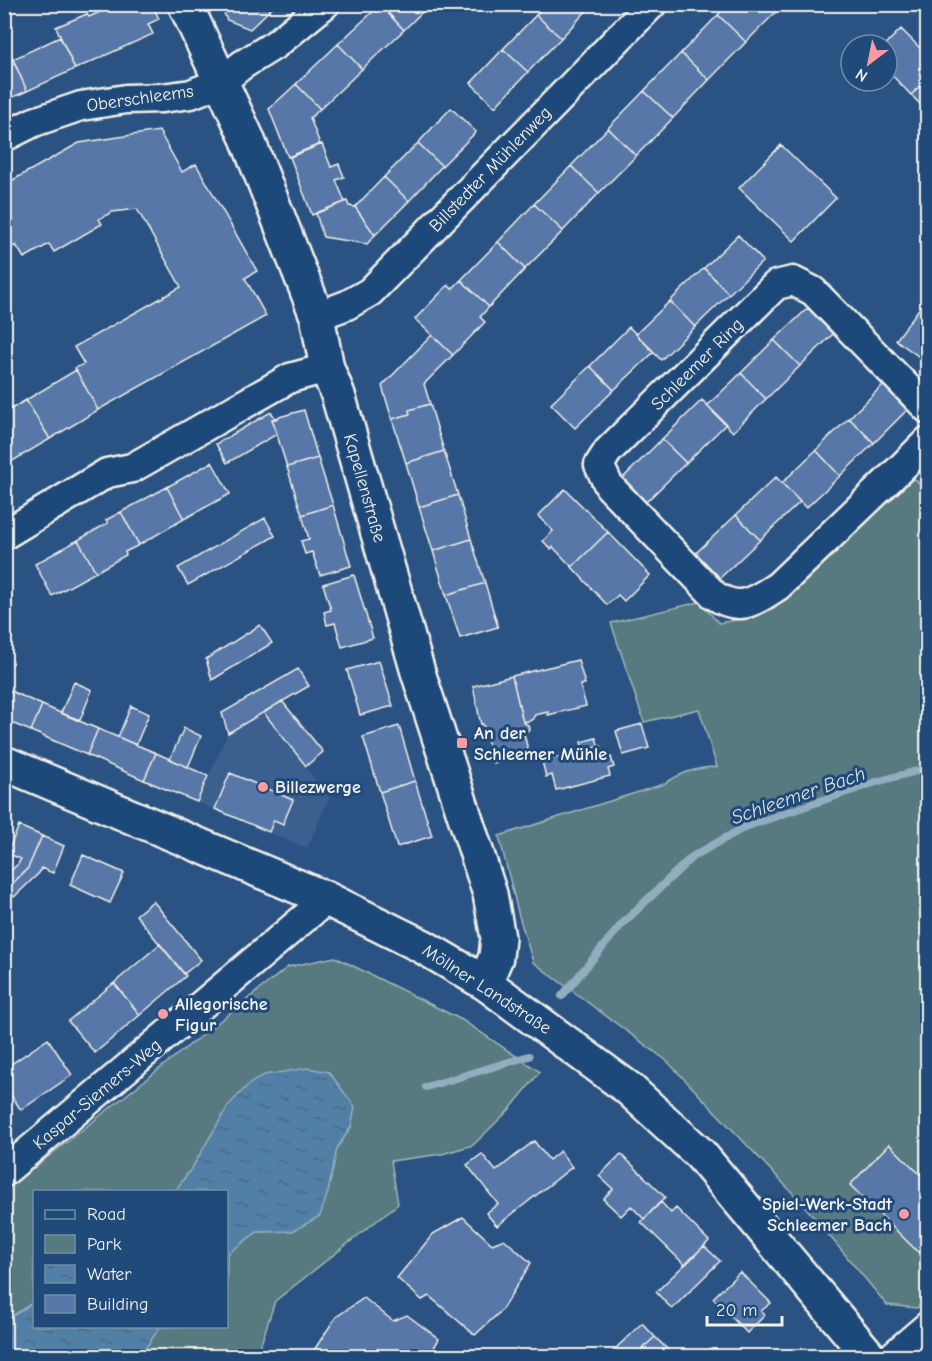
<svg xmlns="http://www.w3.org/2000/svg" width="932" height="1361" font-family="'Comic Neue',sans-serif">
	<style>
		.built { fill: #3b6190 }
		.park { fill: #567a80; stroke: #a5b6b4; stroke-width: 1.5 }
		.water { fill: url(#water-ripples); stroke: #92adc0; stroke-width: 1.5 }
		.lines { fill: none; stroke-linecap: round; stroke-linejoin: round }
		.stream { stroke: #92adc0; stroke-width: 8 }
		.building { fill: #5677a7; stroke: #f4f1e8; stroke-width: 1.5 }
		.street-casing { stroke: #f4f1e8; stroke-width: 33 }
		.secondary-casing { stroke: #f4f1e8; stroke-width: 38 }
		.street { stroke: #1f4a7a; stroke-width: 28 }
		.secondary { stroke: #1f4a7a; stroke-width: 33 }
		.poi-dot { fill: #ff9aa2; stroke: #1f4a7a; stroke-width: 2 }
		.labels { text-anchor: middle; stroke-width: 6; stroke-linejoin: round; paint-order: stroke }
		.street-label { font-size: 18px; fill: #f4f1e8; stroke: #1f4a7a }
		.poi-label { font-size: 18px; font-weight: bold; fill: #f4f1e8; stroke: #1f4a7a; text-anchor: start }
		.water-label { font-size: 20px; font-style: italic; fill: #dce0de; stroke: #1f4a7a }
	</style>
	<defs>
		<pattern id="water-ripples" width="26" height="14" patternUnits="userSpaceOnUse" patternTransform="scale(1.5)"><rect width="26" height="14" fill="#517fa6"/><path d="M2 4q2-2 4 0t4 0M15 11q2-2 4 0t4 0" fill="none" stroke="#4e6980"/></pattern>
	</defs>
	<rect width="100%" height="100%" fill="#2a5383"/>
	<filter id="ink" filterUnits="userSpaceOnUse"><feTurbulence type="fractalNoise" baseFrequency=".0167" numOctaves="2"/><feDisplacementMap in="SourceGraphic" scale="12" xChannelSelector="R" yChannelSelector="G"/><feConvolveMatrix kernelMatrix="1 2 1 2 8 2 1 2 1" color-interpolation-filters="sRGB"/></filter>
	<g filter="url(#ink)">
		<path class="built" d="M264 713 329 798 307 848 197 802 228 733Z"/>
		<path class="park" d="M914 478 927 492 928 1298 917 1308 887 1305 802 1203 667 1061 533 962 519 916 499 836 664 784C680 773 698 767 717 767L699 709 644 722 611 623 699 602 719 623 742 619 774 608Z
			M335 957 462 1020 540 1072 510 1109 473 1145 442 1154 391 1161 398 1204 275 1301 257 1356H140L160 1327 226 1326 227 1254 257 1232 293 1231 328 1192 337 1148 351 1127 192 1168 175 1191 34 1192V1302L5 1321V1191L288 967Z"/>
		<path class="water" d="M308 1068 329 1072 355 1107 351 1127 337 1148 328 1192 320 1216 293 1231 257 1232 227 1254 226 1192 175 1191 192 1168 228 1106 249 1084 264 1075Z
			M34 1302V1326L160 1327 140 1356H5V1321Z"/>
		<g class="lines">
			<path class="stream" d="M562 996 622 924 692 857 745 827 876 782 928 768
				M426 1087 529 1056"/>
		</g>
		<path class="building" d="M117 4H152L159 19 148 24 153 34 75 69 56 27 87 14 89 17Z
			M220 4H276L250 29 227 20Z
			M380 4H430L404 30Z
			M546 4H593L561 38 536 15Z
			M728 4H783V5L746 42 718 15Z
			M380 5 404 30 362 69 338 44Z
			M536 15 561 38 528 72 503 49Z
			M718 15 746 42 709 80 681 53Z
			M901 29 928 56V79L911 95 887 70V45H885Z
			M60 37 75 69 27 91 13 59Z
			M338 44 362 69 320 109 296 84Z
			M503 49 528 72 495 107 471 83Z
			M9 51 27 91 4 101V54Z
			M681 53 709 80 673 118 644 91Z
			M928 79V112L911 95Z
			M296 84 320 109 310 118 320 144 288 157 269 109Z
			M644 91 673 118 636 156 608 128Z
			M451 108 476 132 442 166 418 143Z
			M608 128 636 156 599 193 571 166Z
			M159 131 182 172 196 164 257 271 245 278 266 316 98 410 75 368 84 364 74 347 181 287 137 209 112 212 99 219 102 224 54 252 49 244 24 258 16 245 7 250 4 246V185L79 143Z
			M418 143 442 166 409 201 384 177Z
			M322 144 331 167 339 164 344 177 336 180 345 202 312 215 290 157Z
			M781 145 836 198 794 241 739 188Z
			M571 166 599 193 563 231 534 204Z
			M384 177 409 201 375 235 355 207Z
			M347 201 349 206 355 207 375 235 367 244 323 237 316 213Z
			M534 204 563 231 525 269 498 242Z
			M738 235 763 261 729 294 704 268Z
			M498 242 525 269 489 307 461 280Z
			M704 268 729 294 695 327 670 301Z
			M461 280 489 307 480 317 485 322 453 355 415 319 448 285 452 289Z
			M670 301 695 327 661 360 636 334Z
			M924 302 928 305V357L925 361 896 340Z
			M808 308 833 334 800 366 774 340Z
			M629 327 654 352 614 390 590 366Z
			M432 335 453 355 424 384 430 404 409 410 410 414 392 419 382 386Z
			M774 340 800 366 766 399 741 373Z
			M590 366 614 390 575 428 551 404Z
			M76 370 98 410 50 439 26 400Z
			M741 373 766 399 733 432 707 406Z
			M883 385 907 410 874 443 849 418Z
			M26 400 50 439 4 466V413Z
			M702 400 726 424 686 463 662 439Z
			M430 404 444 451 406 463 392 419 410 414 409 410Z
			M304 410 318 458 287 467 272 419Z
			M271 412 276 419H272L277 434 227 463 216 444Z
			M849 418 874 443 840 476 816 450Z
			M662 439 686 463 646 502 623 478Z
			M816 450 840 476 806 508 782 483Z
			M444 451 458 495 419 507 406 463Z
			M318 458 333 505 302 515 287 467Z
			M212 462 230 494 184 519 167 487Z
			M776 477 800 502 760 540 736 515Z
			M167 487 184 519 139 545 121 512Z
			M565 489 608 532 572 567 553 547 551 549 543 541 553 531 538 516Z
			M458 495 471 539 433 551 419 507Z
			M333 505 351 566 320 575 312 552 305 554 301 541 309 539 302 515Z
			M121 512 139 545 125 552 126 555 96 572 78 540 108 523 106 520Z
			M736 515 760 540 720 578 696 553Z
			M265 518 275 536 188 585 178 568Z
			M608 532 650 575 624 601 618 595 607 605 572 567Z
			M471 539 485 583 446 595 433 551Z
			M78 540 96 572 52 596 35 564Z
			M354 575 373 638 342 647 335 623 327 625 324 612 331 610 323 584Z
			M485 583 498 627 460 638 446 595Z
			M260 625 272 643 212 680 206 659Z
			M578 660 585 684 580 685 586 706 548 715V712L535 715 532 720 523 722 512 676Z
			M379 661 393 706 360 715 347 670Z
			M298 669 309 686 228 733 222 713Z
			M512 676 523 722 528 725 529 729 524 734 529 754 493 763 483 724 481 725 473 686Z
			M74 682 92 690 80 720 61 713Z
			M4 688 42 705 31 731 4 720Z
			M282 701 323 752 306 766 264 713Z
			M42 705 98 729 87 755 31 731Z
			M131 706 149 714 136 745 118 737Z
			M642 724 649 748 623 755 616 731Z
			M399 726 415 781 380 792 363 737Z
			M184 728 201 736 188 767 170 759Z
			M98 729 156 753 144 780 87 755Z
			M596 738 599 747 583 750 581 742Z
			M601 746 604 759 611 757 614 767 608 769 610 776 556 790 552 775 546 777 542 761Z
			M156 753 208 776 197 802 144 780Z
			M230 773 293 800 283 824 274 820 269 832 215 809Z
			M415 781 432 836 397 847 380 792Z
			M19 826 42 836 28 868 7 889 4 887V877L18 864 21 859 7 853Z
			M42 836 64 846 53 873 41 868 39 873 14 897 7 889 28 868Z
			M83 855 124 873 110 903 70 885Z
			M153 901 201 960 184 974 136 915Z
			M160 944 186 976 140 1015 114 983Z
			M114 983 140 1015 95 1053 68 1021Z
			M48 1039 72 1075 21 1110 4 1085V1069Z
			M534 1141 549 1160 560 1151 572 1167 497 1226 486 1213 498 1204 467 1165 482 1154 496 1171Z
			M889 1144 928 1182V1244L919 1253 850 1185Z
			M621 1154 665 1197 644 1219 631 1206 621 1216 603 1199 613 1189 599 1176Z
			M661 1202 671 1213 676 1208 709 1241 685 1265 641 1222Z
			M463 1217 492 1244 504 1239 531 1263 501 1311 475 1335 429 1296 422 1300 397 1278 433 1234Z
			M704 1246 720 1261 672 1309 656 1292Z
			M740 1272 771 1303 761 1311 765 1315 747 1333 713 1298Z
			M364 1298 393 1321 407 1315 439 1339 429 1356H310L336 1317Z
			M642 1323 655 1337 634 1356H617L612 1352Z
			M655 1337 668 1350 662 1356H634Z"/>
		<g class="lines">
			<g class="street-casing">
				<path id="street" d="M4 137 34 122 81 106 126 99 162 98 191 94 221 82 242 65 276 44 325 4
					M317 316 347 305 370 292 652 4
					M928 409 813 291 793 281 776 285 608 451 599 465 609 486 714 595C740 613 754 601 778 586L900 469 928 441
					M4 535 107 473 132 468 290 378 327 368
					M4 1172 327 899
					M893 1356 928 1326"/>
			</g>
			<g class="secondary-casing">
				<path id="secondary" d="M185 4 247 138 317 316 327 368 338 395 418 672 490 894 498 938 496 957 485 983
					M4 763 327 899 422 946 485 983 628 1088 700 1154 869 1356"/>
			</g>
			<use href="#street" class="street"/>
			<use href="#secondary" class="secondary"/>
		</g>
	</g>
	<g class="poi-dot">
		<rect x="456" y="737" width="12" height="12" rx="3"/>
		<circle cx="263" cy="787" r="6"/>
		<circle cx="163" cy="1014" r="6"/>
		<circle cx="904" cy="1214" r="6"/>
	</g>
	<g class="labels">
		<g class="street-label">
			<text transform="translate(140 98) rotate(-8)" y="6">Oberschleems</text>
			<text transform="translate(490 169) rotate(-46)" y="6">Billstedter Mühlenweg</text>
			<text transform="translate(697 364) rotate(-45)" y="6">Schleemer Ring</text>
			<text transform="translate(365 488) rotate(74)" y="6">Kapellenstraße</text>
			<text transform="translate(487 989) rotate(33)" y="6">Möllner Landstraße</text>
			<text transform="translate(97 1094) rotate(-40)" y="6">Kaspar-Siemers-Weg</text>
		</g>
		<g class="poi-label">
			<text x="474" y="739">An der<tspan x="474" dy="21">Schleemer Mühle</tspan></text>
			<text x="275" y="793">Billezwerge</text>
			<text x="175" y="1010">Allegorische<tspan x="175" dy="21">Figur</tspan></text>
			<text x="892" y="1210" text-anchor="end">Spiel-Werk-Stadt<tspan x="892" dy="21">Schleemer Bach</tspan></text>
		</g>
		<g class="water-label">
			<text transform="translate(798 795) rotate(-19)" y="7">Schleemer Bach</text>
		</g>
	</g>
	<rect width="932" height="1361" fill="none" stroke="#1f4a7a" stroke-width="24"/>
	<rect x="12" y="12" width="908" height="1337" fill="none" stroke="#f4f1e8" stroke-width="2" filter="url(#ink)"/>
	<rect x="33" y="1190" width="195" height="138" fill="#1f4a7a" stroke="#748da6" stroke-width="1.5"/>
	<rect x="45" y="1210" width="30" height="9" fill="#1f4a7a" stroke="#748da6" stroke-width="1.5"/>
	<text x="87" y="1220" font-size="18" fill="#f4f1e8">Road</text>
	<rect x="45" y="1235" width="30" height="18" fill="#567a80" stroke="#748da6" stroke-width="1.5"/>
	<text x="87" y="1250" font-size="18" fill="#f4f1e8">Park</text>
	<rect x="45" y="1265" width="30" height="18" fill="url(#water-ripples)" stroke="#748da6" stroke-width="1.5"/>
	<text x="87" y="1280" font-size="18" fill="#f4f1e8">Water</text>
	<rect x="45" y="1295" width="30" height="18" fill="#5677a7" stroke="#748da6" stroke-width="1.5"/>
	<text x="87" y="1310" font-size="18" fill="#f4f1e8">Building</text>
	<g transform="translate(869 63) rotate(212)"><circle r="28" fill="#1f4a7a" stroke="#748da6" stroke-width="1.5"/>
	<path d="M0-4.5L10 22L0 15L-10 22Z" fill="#ff9aa2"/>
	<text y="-9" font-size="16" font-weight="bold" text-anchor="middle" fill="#f4f1e8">N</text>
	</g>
	<path d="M707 1316v9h75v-9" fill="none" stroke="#f4f1e8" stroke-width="3"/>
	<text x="716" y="1316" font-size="18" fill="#f4f1e8" stroke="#1f4a7a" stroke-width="4.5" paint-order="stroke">20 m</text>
</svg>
